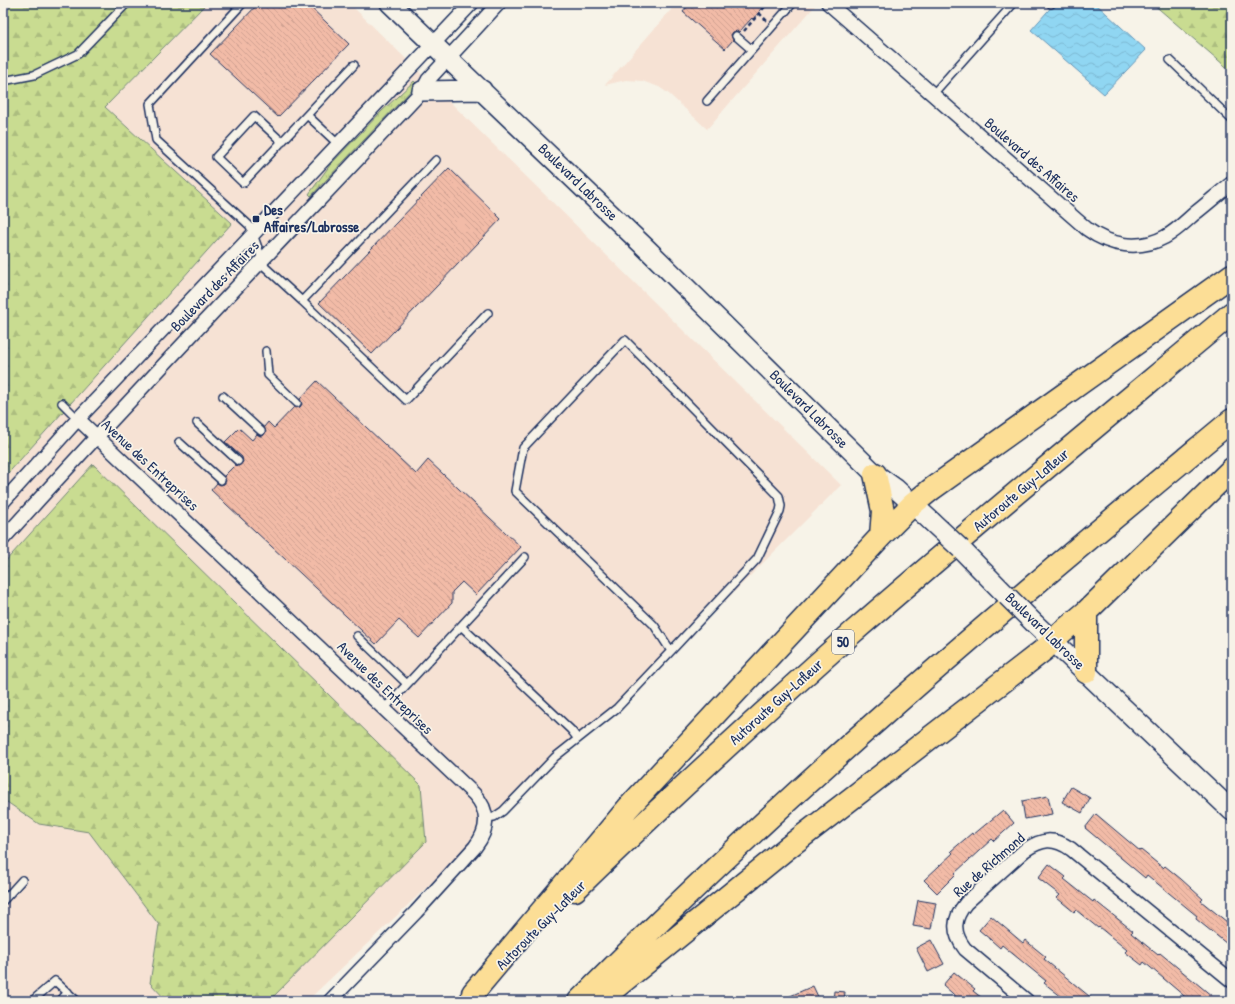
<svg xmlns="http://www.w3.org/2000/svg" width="1235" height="1004" font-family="'Patrick Hand',sans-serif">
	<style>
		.built { fill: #f6e2d4 }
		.grass { fill: url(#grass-tufts); stroke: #728678 }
		.forest { fill: url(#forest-firs); stroke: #728678 }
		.water { fill: url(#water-waves); stroke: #6193b7 }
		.building { fill: url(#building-back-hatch); stroke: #1b2f5e }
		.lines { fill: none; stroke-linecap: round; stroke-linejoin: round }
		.lane-casing { stroke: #1b2f5e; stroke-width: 10 }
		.street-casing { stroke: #1b2f5e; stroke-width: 16 }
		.secondary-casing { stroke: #1b2f5e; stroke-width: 22 }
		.highway-casing { stroke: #1b2f5e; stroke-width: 25 }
		.path { stroke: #1b2f5e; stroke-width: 2.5; stroke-dasharray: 4 3; stroke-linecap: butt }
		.lane { stroke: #f7f3e8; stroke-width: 7 }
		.street { stroke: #f7f3e8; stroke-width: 13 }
		.secondary { stroke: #f7f3e8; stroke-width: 19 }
		.highway { stroke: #fcde96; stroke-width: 22 }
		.secondary-bridge-casing { stroke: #1b2f5e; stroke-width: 22; stroke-linecap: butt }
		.secondary-bridge { stroke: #f7f3e8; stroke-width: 19 }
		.poi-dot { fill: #1b2f5e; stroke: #f7f3e8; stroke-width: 1.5 }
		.labels { text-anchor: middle; stroke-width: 3.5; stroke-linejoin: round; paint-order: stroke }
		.shield { fill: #f7f3e8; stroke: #5d6a87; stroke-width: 1 }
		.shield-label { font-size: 14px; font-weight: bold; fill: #1b2f5e }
		.street-label { font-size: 15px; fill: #1b2f5e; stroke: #f7f3e8 }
		.poi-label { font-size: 15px; font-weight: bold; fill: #1b2f5e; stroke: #f7f3e8; text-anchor: start }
	</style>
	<defs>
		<pattern id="grass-tufts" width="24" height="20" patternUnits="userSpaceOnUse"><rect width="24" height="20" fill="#c9dc91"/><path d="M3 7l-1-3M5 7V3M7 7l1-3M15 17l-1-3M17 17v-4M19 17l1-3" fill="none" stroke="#acbd7f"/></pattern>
		<pattern id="forest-firs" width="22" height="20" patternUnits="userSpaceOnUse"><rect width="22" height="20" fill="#c9dc91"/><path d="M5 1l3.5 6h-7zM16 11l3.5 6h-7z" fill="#acbd7f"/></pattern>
		<pattern id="water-waves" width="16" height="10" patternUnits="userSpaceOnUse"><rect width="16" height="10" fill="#90d6f2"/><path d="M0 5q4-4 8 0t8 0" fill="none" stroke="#7cb8d2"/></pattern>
		<pattern id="building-back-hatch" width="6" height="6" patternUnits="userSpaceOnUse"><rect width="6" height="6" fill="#f2bba7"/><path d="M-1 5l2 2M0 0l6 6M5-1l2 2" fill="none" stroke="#cfa192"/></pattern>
	</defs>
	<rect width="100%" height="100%" fill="#f7f3e8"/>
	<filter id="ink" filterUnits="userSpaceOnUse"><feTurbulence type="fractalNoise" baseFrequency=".025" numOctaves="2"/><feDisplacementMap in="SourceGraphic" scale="8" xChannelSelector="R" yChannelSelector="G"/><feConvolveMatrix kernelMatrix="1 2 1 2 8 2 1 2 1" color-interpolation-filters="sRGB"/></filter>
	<g filter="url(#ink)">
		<path class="built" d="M207 3H349L841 485 673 653 307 1001H3V479L232 223 105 107Z
			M677 3H811L815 6 707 129 669 94 659 87 642 81 626 80 605 85Z"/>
		<path class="grass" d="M414 81 417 84 311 196 309 194 330 165 382 111Z"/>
		<path class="forest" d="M3 3H207L105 107 232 223 3 479Z
			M1152 3H1232V72Z
			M93 464 421 785 426 842 269 1001H167L150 983 159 925 89 832 39 824 7 802 3 804V564Z"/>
		<path class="water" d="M1055 3H1095L1146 50 1104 94 1031 30Z"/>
		<path class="building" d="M259 3H306L349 44 278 117 210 54Z
			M690 3H767L753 19 752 18 739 32 737 31 733 32 731 35 733 40 725 49 683 12Z
			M449 168 501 219 372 354 319 303Z
			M317 381 416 474 428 460 521 547 476 595 462 582 452 592V603L419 638 399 620 376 644 211 490 217 483 220 485 224 484 226 481 224 476 235 465 239 466 243 462 242 457 225 442 239 428 252 440 257 434 260 436H263L266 432 264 427 268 422 274 428 294 407 296 408 300 407 302 404 300 399Z
			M1071 787 1090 798 1082 813 1062 802Z
			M1048 796 1052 814 1025 819 1022 801Z
			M1003 810 1014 823 994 841 992 839 955 873 956 874 937 893 924 880 953 853 951 851 972 833 973 835Z
			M1096 814 1140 851 1141 850 1163 868 1165 866 1181 879 1203 899 1201 901 1232 926V948L1196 919 1197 916 1147 875 1145 878 1085 828Z
			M1049 864 1066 877 1064 879 1093 902 1094 900 1133 931 1131 933 1158 955 1160 953 1218 1001H1190L1144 962 1142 965 1125 952 1127 950 1099 927 1098 928 1076 910 1074 912 1057 898 1060 895 1038 878Z
			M918 900 936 903 931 929 913 926Z
			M991 916 1023 943 1025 940 1046 957 1044 959 1095 1001H1067L1044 983 1046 981 1002 945 1000 948 991 940 979 930Z
			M931 940 944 964 928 972 916 948Z
			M954 972 975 989 973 991 986 1001H961L943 985Z
			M813 986 820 1001H779Z
			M834 991 845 992 844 1001H833Z"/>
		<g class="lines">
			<g class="lane-casing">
				<path id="lane" d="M243 3 150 104 156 140 250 226 265 267 302 301 436 160
					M1050 3 1051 4
					M736 36 752 50
					M1170 60 1232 120
					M3 81 34 75 78 54 127 3
					M933 94 1014 3
					M707 101 793 3
					M307 115 338 144
					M282 142 254 116 216 157 243 183 354 65
					M302 301 406 400 488 313
					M266 351 268 375 297 403
					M223 396 261 431
					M62 403 78 419
					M197 423 238 461
					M179 442 221 480
					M461 626 525 557
					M357 636 407 684
					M384 709 461 626 571 730 578 739
					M486 818 494 817 503 811 555 757 617 708 671 651 654 625 515 491 523 448 625 340 779 496 781 506 780 511 757 559 671 651
					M3 901 22 880
					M32 1001 55 981 77 1001
					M60 1001 68 992"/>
			</g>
			<g class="street-casing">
				<path id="street" d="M828 3 1087 229C1110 246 1139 251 1165 237 1176 231 1185 222 1194 214 1207 204 1219 193 1232 183
					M78 419 474 794C490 811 489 829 475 847L416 912 330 1001
					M3 502 78 419 472 3
					M3 539C140 387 282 240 422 91L428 80 499 3
					M1027 1001 965 949C952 932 953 919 966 903L1025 850C1042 839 1053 837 1071 849L1232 981"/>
			</g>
			<g class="secondary-casing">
				<path id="secondary" d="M390 3 647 249 875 474 896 489 931 521
					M422 91 482 90
					M961 549 1007 596
					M1035 624 1232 811"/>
			</g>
			<g class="highway-casing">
				<path id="highway" d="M875 474 883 511 881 536
					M1086 612V672
					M575 890C665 802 758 717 852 633 977 524 1105 419 1232 313
					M473 993 628 808 881 536 913 504 933 488 1232 275
					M579 1001C676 904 776 809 880 718 995 616 1114 518 1232 420
					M599 1001 786 849 1045 649 1062 632 1086 612 1232 469"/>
			</g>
			<path class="path" d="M759 13 767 21
				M744 31 768 3"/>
			<use href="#lane" class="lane"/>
			<use href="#street" class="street"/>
			<use href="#secondary" class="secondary"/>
			<use href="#highway" class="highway"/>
			<g class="secondary-bridge-casing">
				<path id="secondary-bridge" d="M931 521 961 549
					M1007 596 1035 624"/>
			</g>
			<use href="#secondary-bridge" class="secondary-bridge"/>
		</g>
	</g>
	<rect class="poi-dot" x="252" y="215" width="8" height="8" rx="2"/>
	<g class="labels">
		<rect class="shield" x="832" y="630" width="22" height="24" rx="3"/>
		<g class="shield-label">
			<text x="843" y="647">50</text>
		</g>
		<g class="street-label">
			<text transform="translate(1032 160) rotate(41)" y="5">Boulevard des Affaires</text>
			<text transform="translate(578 182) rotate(44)" y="5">Boulevard Labrosse</text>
			<text transform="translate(215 286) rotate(-46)" y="5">Boulevard des Affaires</text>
			<text transform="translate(809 409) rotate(45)" y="5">Boulevard Labrosse</text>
			<text transform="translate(150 465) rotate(43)" y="5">Avenue des Entreprises</text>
			<text transform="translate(1021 490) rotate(-40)" y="5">Autoroute Guy-Lafleur</text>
			<text transform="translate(1045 631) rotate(44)" y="5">Boulevard Labrosse</text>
			<text transform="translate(385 688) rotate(44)" y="5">Avenue des Entreprises</text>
			<text transform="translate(776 702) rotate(-42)" y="5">Autoroute Guy-Lafleur</text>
			<text transform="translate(989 865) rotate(-41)" y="5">Rue de Richmond</text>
			<text transform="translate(541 925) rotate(-45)" y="5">Autoroute Guy-Lafleur</text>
		</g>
		<g class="poi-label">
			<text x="264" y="215">Des<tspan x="264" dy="17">Affaires/Labrosse</tspan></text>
		</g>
	</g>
	<rect width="1235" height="1004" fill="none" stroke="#f7f3e8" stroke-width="16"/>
	<rect x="8" y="8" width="1219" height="988" fill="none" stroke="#1b2f5e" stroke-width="1.5" filter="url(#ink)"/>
</svg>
